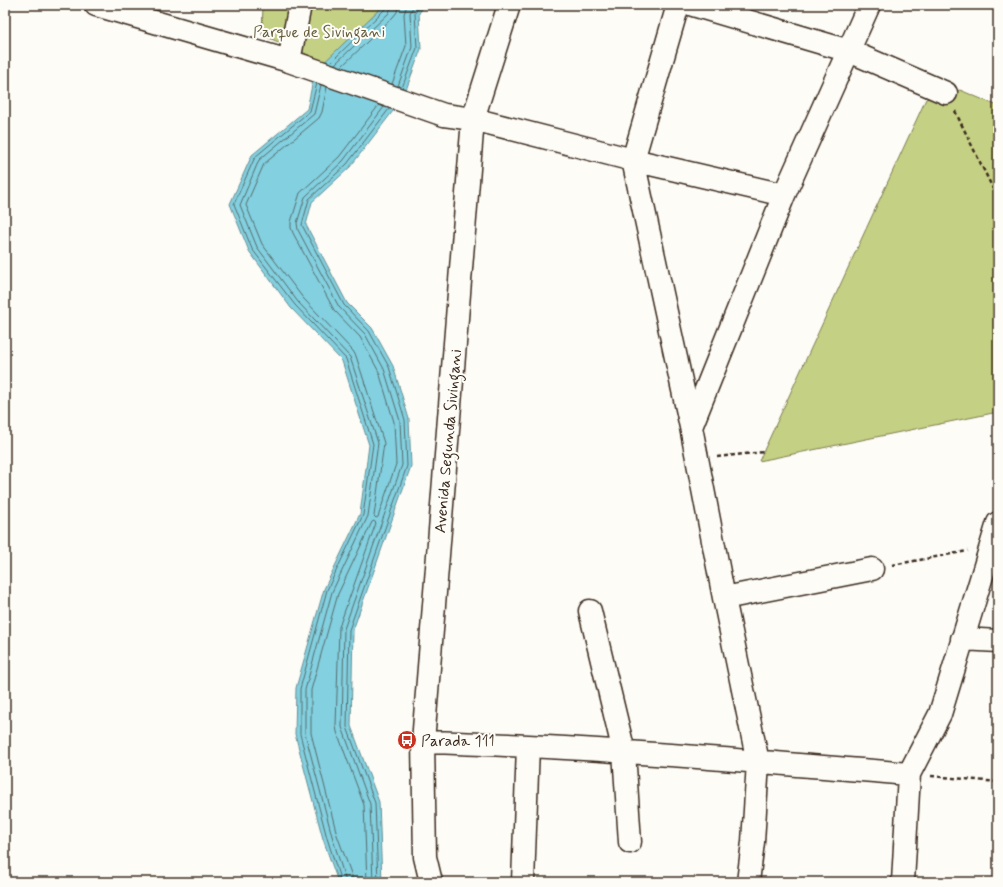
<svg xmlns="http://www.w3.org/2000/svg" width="1003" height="887" font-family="Mynerve,sans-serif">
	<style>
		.green { fill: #c4d083; stroke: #807d50 }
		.water { fill: #82d0e0; stroke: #668e92 }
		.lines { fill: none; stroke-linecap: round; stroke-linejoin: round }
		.shore { stroke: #576c6c; stroke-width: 1 }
		.minor-casing { stroke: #3b2a1e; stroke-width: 25 }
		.path { stroke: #3b2a1e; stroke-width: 2.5; stroke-dasharray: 4 3; stroke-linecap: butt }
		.minor { stroke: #fdfcf7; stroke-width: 22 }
		.labels { text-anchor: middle; stroke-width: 4; stroke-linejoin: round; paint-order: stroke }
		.park-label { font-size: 16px; fill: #645c3c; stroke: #fdfcf7 }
		.street-label { font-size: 16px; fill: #3b2a1e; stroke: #fdfcf7 }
		.poi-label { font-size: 16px; fill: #3b2a1e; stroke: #fdfcf7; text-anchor: start }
	</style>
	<rect width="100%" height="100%" fill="#fdfcf7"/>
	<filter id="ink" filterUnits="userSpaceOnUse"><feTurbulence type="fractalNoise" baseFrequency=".025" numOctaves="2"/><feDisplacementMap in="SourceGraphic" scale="8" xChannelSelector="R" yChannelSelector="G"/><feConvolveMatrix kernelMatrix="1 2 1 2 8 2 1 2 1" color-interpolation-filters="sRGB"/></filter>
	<g filter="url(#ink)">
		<path class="green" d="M263 5H384L325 62 262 35Z
			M960 90 998 106V412L759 461 926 99Z"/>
		<path class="water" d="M384 5H425L419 13 421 49 403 98 350 167 312 202 306 225 347 303 372 328 393 366 409 419 411 466 353 630 351 726 379 802 382 882H338L323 839 295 734 296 688 324 589 360 514 369 445 342 361 291 308 249 251 230 204 252 155 307 109 315 71Z"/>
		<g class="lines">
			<path class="shore" d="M330 63 385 9 387 5
				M335 64 389 13 392 5
				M341 67 393 17 397 12 398 5
				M317 83 310 111 255 157 234 204 252 249 295 305 346 359 373 444 363 515 327 590 300 689V734L327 838 341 882
				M392 84 406 46 404 14 407 5
				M321 85 314 114 259 160 240 205 257 247 298 302 350 357 378 443 368 516 332 592 305 690V733L332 836 346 882
				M398 86 412 47 410 13 414 5
				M327 87 322 112 319 118 264 164 246 205 262 244 303 298 353 351 356 356 384 443 374 516 376 518 378 517 396 464 394 422 379 372 360 337 334 310 293 233 291 228V222L300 193 339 157 379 105
				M402 88 417 48 415 13 420 5
				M352 882V876L337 835 311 733V690L338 594 372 522 374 521 376 523 339 627 336 726 337 732 364 805 367 882
				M373 882 370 804 342 727 344 629 402 465 400 421 384 369 365 334 339 307 298 230 297 223 305 197 343 161 384 107
				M378 882 375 803 347 727 349 630 407 466 405 420 389 367 369 331 344 305 302 225 309 199 347 164 389 109"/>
			<g class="minor-casing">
				<path id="minor" d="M96 5 289 61 444 115 473 119 633 160 784 195
					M678 5 633 160 691 427 724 598 758 762 753 842 748 882
					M693 5 849 51 946 93
					M289 61 300 5
					M691 427 784 195 869 5
					M724 598 872 569
					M590 611 624 752 630 842
					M962 639 998 641
					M423 742C585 746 748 761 909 774
					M431 882 425 857 423 742 473 119 509 5
					M523 882 528 746
					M903 882 909 774 940 714 998 523"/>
			</g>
			<path class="path" d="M955 111 998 199
				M717 457 764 452
				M892 565 968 551
				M931 776 998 782"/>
			<use href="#minor" class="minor"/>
		</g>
	</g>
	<defs>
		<g id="bus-disc" transform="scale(1)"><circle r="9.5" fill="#c8321e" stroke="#fdfcf7"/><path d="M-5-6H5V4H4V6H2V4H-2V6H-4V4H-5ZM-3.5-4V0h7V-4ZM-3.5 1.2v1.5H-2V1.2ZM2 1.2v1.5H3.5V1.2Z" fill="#fff"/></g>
	</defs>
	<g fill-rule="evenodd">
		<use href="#bus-disc" x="407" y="740"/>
	</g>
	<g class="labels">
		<g class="park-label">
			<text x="319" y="37">Parque de Sivingani</text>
		</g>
		<g class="street-label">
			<text transform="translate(447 441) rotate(-85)" y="6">Avenida Segunda Sivingani</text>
		</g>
		<g class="poi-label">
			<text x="421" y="746">Parada 111</text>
		</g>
	</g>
	<rect width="1003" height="887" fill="none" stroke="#fdfcf7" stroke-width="20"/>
	<rect x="10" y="10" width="983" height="867" fill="none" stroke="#3b2a1e" stroke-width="1.5" filter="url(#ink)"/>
</svg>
